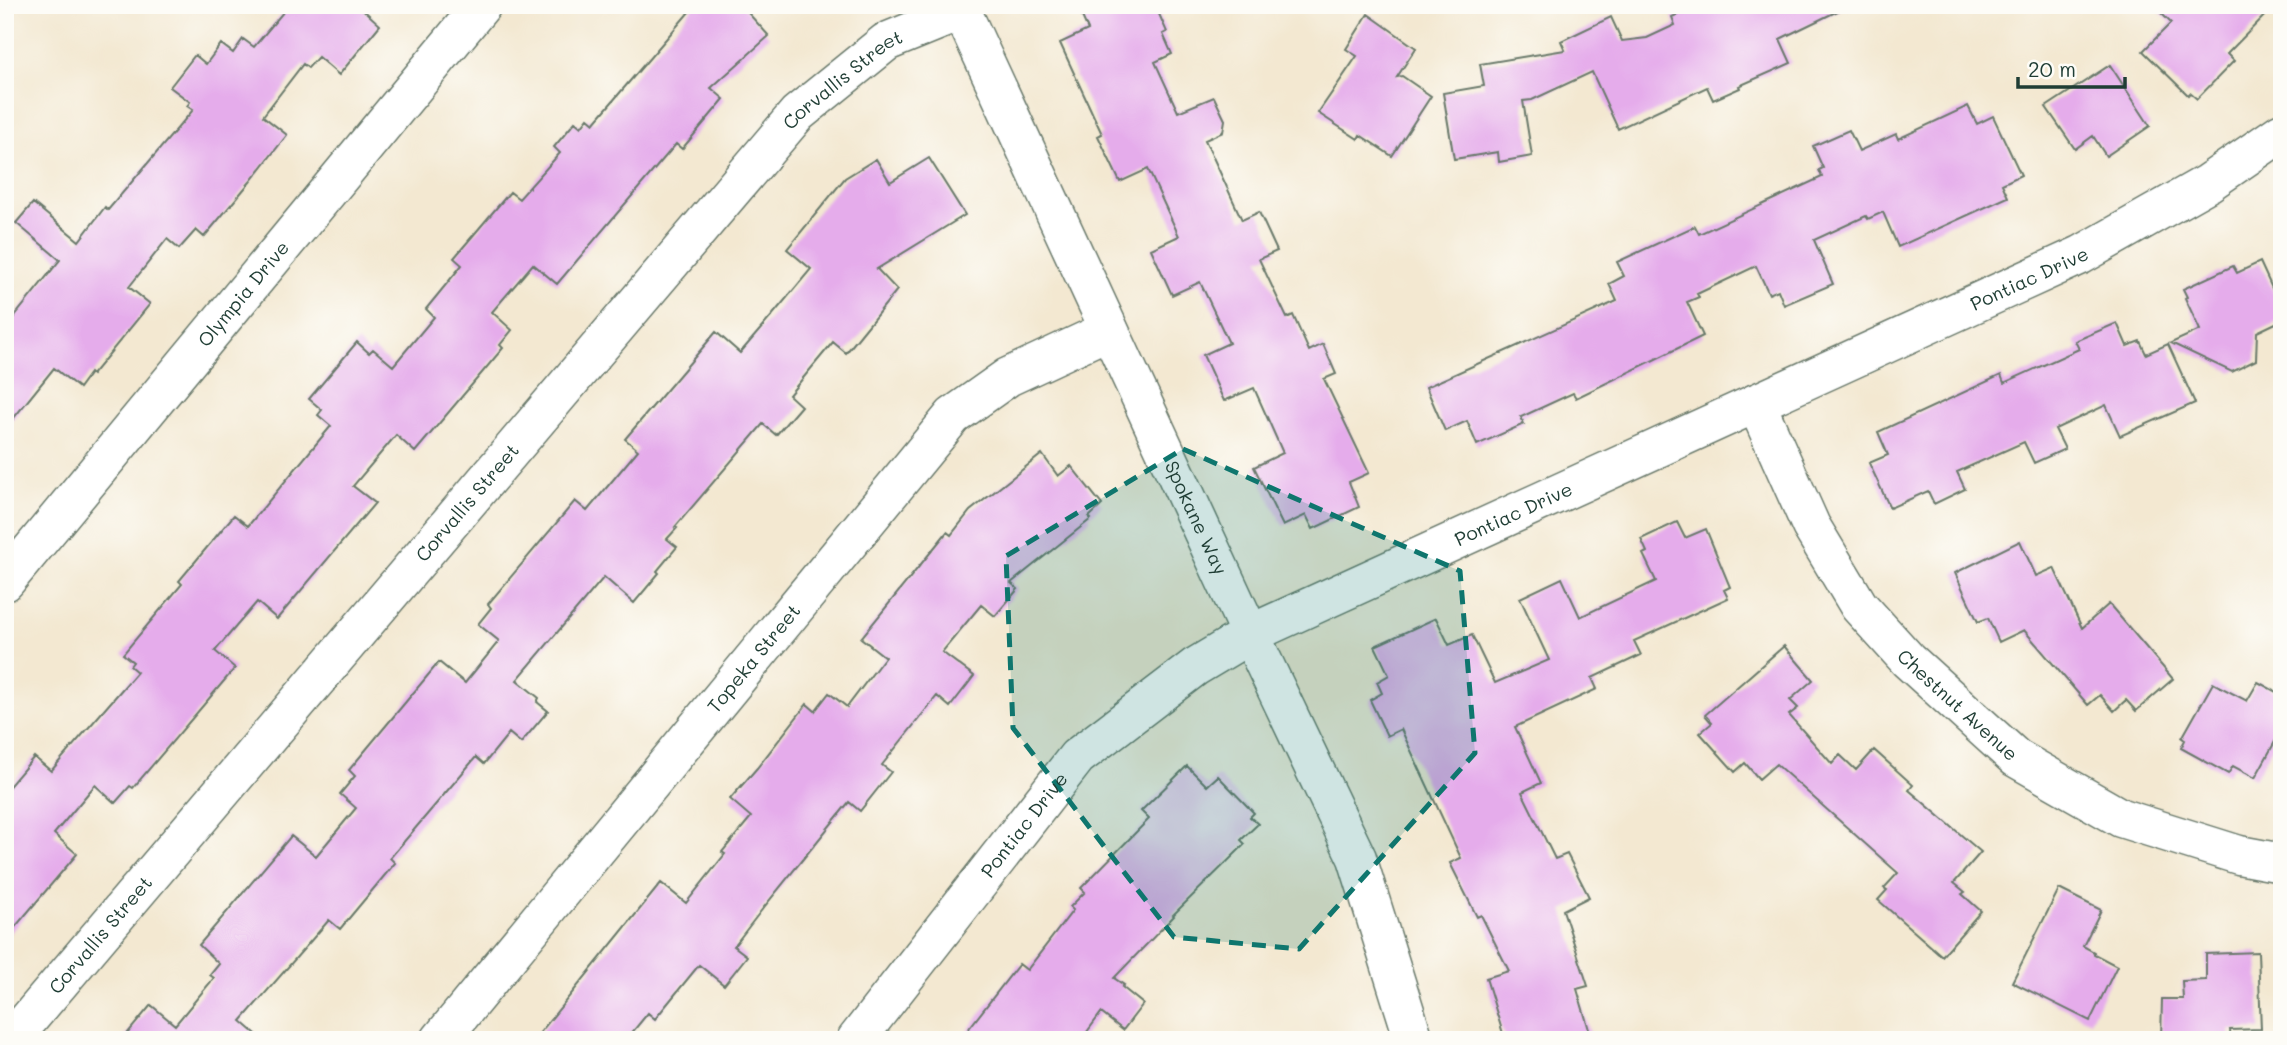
<svg xmlns="http://www.w3.org/2000/svg" width="2287" height="1045" font-family="Mali,sans-serif">
	<style>
		.building { fill: #e5aceb }
		.lines { fill: none; stroke-linecap: round; stroke-linejoin: round }
		.minor-casing { stroke: #69796b; stroke-width: 41 }
		.major-casing { stroke: #69796b; stroke-width: 41 }
		.minor { stroke: #fff; stroke-width: 38 }
		.major { stroke: #fff; stroke-width: 38 }
		.marked { fill: #0f766e; fill-opacity: 0.2; stroke: #0f766e; stroke-width: 5; stroke-dasharray: 14 9; stroke-linejoin: round }
		.labels { text-anchor: middle; stroke-width: 6; stroke-linejoin: round; paint-order: stroke }
		.street-label { font-size: 19px; fill: #1f3d34; stroke: #fdfcf7 }
	</style>
	<rect width="100%" height="100%" fill="#fdfcf7"/>
	<filter id="ink" filterUnits="userSpaceOnUse"><feTurbulence type="fractalNoise" baseFrequency=".0143" numOctaves="2"/><feDisplacementMap in="SourceGraphic" scale="14" xChannelSelector="R" yChannelSelector="G"/><feConvolveMatrix kernelMatrix="1 2 1 2 8 2 1 2 1" color-interpolation-filters="sRGB"/></filter>
	<filter id="wash" filterUnits="userSpaceOnUse"><feTurbulence type="fractalNoise" baseFrequency=".00686" numOctaves="4" result="noise"/><feDisplacementMap in="SourceGraphic" scale="28" xChannelSelector="R" yChannelSelector="G"/><feGaussianBlur stdDeviation="1.57" result="paint"/><feColorMatrix in="noise" values="0 0 0 0 0 0 0 0 0 0 0 0 0 0 0 0 0 1.4 0 .05"/><feComposite in="paint" operator="in"/></filter>
	<g filter="url(#wash)">
		<rect width="100%" height="100%" fill="#f3e8d1"/>
		<g id="blocks">
			<path class="building" d="M289 5H358L380 25 339 75 318 57 308 68 303 64 263 116 287 135 250 182 204 237 196 230 179 249 167 239 129 287 150 304 92 375 90 373 79 388 54 368 5 429V328L60 260 16 223 33 203 79 241 105 207 108 210 193 110 187 106 190 102 170 87 195 55 206 64 221 44 233 53 243 39 254 47Z
				M695 5H741L769 36 711 88 724 99 682 149 676 144 557 284 533 264 492 312 512 330 500 345 503 348 415 452 396 435 353 486 375 503 277 619 257 602 215 651 235 668 133 788 130 786 115 803 95 785 54 834 77 854 5 939V791L34 757 51 771 137 672 130 666 133 662 123 654 182 584 179 581 234 515 248 526 331 426 318 415 322 410 309 399 357 342 369 353 373 349 393 366 434 317 426 309 462 265 454 258 510 192 519 199 560 153 554 147 575 122 581 127 588 118 594 123Z
				M1077 5H1155L1167 32 1163 34 1172 54 1155 62 1178 112 1214 97 1225 120 1223 132 1205 140 1242 220 1259 212 1277 251 1259 259 1287 318 1293 315 1309 351 1323 344 1336 374 1324 379 1369 473 1349 482 1359 507 1313 529 1306 515 1283 526 1254 467 1283 453 1254 388 1224 401 1203 355 1229 343 1200 282 1172 295 1151 249 1179 236 1148 169 1120 182 1098 136 1102 134 1060 43 1088 30Z
				M1698 5H1850L1782 38 1780 39 1791 63 1739 86 1740 88 1713 100 1707 87 1618 129 1592 72 1532 100 1523 101 1532 156 1499 162 1498 152 1454 159 1443 93 1484 86 1480 64 1565 50 1561 41 1611 17 1622 41 1647 38 1675 25 1672 17Z
				M2153 5H2275L2227 54 2234 61 2197 99 2190 93 2188 95 2143 51 2171 23Z
				M1368 14 1416 48 1397 77 1402 76 1431 96 1392 156 1360 135 1358 139 1318 113 1357 56 1346 49Z
				M2110 65 2150 126 2106 156 2093 136 2075 149 2046 107Z
				M1968 106 1977 124 1993 116 2021 175 2002 184 2008 197 1898 247 1883 212 1868 219 1866 216 1814 240 1833 284 1784 305 1778 290 1769 294 1756 266 1697 294 1699 297 1687 302 1703 336 1576 398 1573 393 1521 417 1524 424 1477 445 1467 421 1445 431 1426 387 1617 301 1609 284 1624 276 1617 262 1695 226 1699 234 1822 177 1819 170 1823 168 1813 146 1849 130 1859 151 1896 134 1898 139Z
				M929 158 965 215 877 269 897 290 846 353 833 342 789 395 801 406 776 435 763 424 675 527 677 528 667 539 677 547 657 571 659 573 634 603 604 577 517 680 539 698 537 702 548 711 521 743 509 733 484 764 476 757 390 858 395 863 340 929 329 920 241 1021 263 1040H122L151 1005 175 1025 214 978 210 975 219 964 199 945 291 836 316 856 356 808 340 794 355 776 349 770 439 662 465 683 499 641 478 624 491 608 488 604 575 501 587 511 638 450 625 439 716 332 740 353 770 318 811 269 787 249 845 178 876 159 890 182Z
				M2260 262 2282 310V320L2257 332 2256 360 2232 372 2171 343 2200 330 2185 298 2187 297 2183 289 2233 266 2237 273Z
				M2117 323 2127 346 2140 341 2146 354 2168 344 2195 403 2120 436 2106 405 2055 429 2065 449 2034 463 2024 442 1957 472 1965 489 1934 504 1928 491 1890 508 1869 463 1888 455 1878 432 2001 375 2004 383 2079 349 2075 341Z
				M1042 454 1058 476 1071 466 1102 505 1089 517 1091 519 1011 583 1018 589 995 616 981 605 942 652 974 676 950 707 937 696 882 765 891 772 860 811 849 802 764 907 734 946 747 956 724 985 699 965 655 1019 648 1013 626 1040H534L661 883 686 903 725 854 722 852 751 817 730 799 757 768 807 704 815 711 829 693 847 707 885 657 861 638 947 532 951 535 970 511Z
				M1677 522 1685 538 1706 529 1730 587 1724 590 1728 598 1634 641 1641 655 1592 678 1597 689 1515 727 1541 783 1522 792 1555 859 1567 854 1589 897 1563 910 1588 986 1577 989 1590 1033 1567 1040H1505L1486 978 1509 971 1481 915 1477 917 1450 863 1461 858 1401 729 1387 736 1370 700 1382 693 1377 682 1389 675 1375 646 1436 618 1449 645 1472 635 1495 683 1549 660 1520 598 1562 578 1580 617 1656 581 1643 554 1647 552 1641 539Z
				M2020 541 2036 576 2054 568 2082 628 2109 604 2173 679 2136 711 2126 700 2114 711 2100 695 2088 705 2024 630 1999 642 1988 618 1978 622 1955 573Z
				M1784 646 1813 680 1790 700 1798 708 1789 715 1832 764 1840 755 1856 770 1874 750 1913 785 1909 790 1981 852 1954 883 1965 892 1962 894 1981 911 1942 956 1878 900 1887 890 1884 888 1898 873 1776 764 1759 779 1745 763 1735 772 1700 733 1712 723 1705 715Z
				M2258 682 2282 695V729L2255 778 2233 766 2228 774 2181 748 2185 740 2182 738 2213 683 2247 701Z
				M1187 766 1207 786 1218 776 1254 813 1250 817 1258 824 1241 840 1245 844 1173 915 1174 916 1114 978 1124 985 1122 987 1143 1004 1123 1030 1101 1013 1081 1040H960L1019 964 1027 970 1073 910 1070 907 1085 892 1081 888 1149 819 1141 811Z
				M2059 889 2101 910 2083 946 2094 952V954L2117 966 2090 1021 2012 982Z
				M2258 952 2261 1029 2230 1030 2231 1040H2161L2162 999H2183L2182 981 2206 980V954Z"/>
		</g>
	</g>
	<g filter="url(#ink)">
		<use href="#blocks" fill-opacity="0" stroke="#69796b" stroke-width="2"/>
		<g class="lines">
			<g class="minor-casing">
				<g id="minor">
					<path id="s1" d="M959 5 1250 634 1357 858 1414 1040"/>
					<path id="s2" d="M1756 403 1811 526 1859 606 1908 660 2016 758 2121 818 2239 855 2282 863"/>
					<path id="s3" d="M5 582 482 5"/>
					<path id="s4" d="M11 1040 797 114 886 42 962 11"/>
					<path id="s5" d="M440 1040 953 416 1008 377 1109 330"/>
				</g>
			</g>
			<g class="major-casing">
				<g id="major">
					<path id="s6" d="M856 1040 1077 757 1195 667 1250 634 2081 255 2208 183 2282 132"/>
				</g>
			</g>
			<use href="#minor" class="minor"/>
			<use href="#major" class="major"/>
		</g>
	</g>
	<path class="marked" d="M1183 449 1460 571 1475 753 1299 949 1174 937 1013 728 1006 556Z"/>
	<g class="labels">
		<g class="street-label">
			<text dy="7" stroke="none"><textPath href="#s4" startOffset="1272">Corvallis Street</textPath></text>
			<text dy="7" stroke="none"><textPath href="#s6" startOffset="1428">Pontiac Drive</textPath></text>
			<text dy="7" stroke="none"><textPath href="#s3" startOffset="374">Olympia Drive</textPath></text>
			<text dy="7" stroke="none"><textPath href="#s4" startOffset="705">Corvallis Street</textPath></text>
			<text dy="7" stroke="none"><textPath href="#s6" startOffset="861">Pontiac Drive</textPath></text>
			<text dy="7" stroke="none"><textPath href="#s1" startOffset="565">Spokane Way</textPath></text>
			<text dy="7" stroke="none"><textPath href="#s5" startOffset="494">Topeka Street</textPath></text>
			<text dy="7" stroke="none"><textPath href="#s2" startOffset="368">Chestnut Avenue</textPath></text>
			<text dy="7" stroke="none"><textPath href="#s6" startOffset="273">Pontiac Drive</textPath></text>
			<text dy="7" stroke="none"><textPath href="#s4" startOffset="138">Corvallis Street</textPath></text>
		</g>
	</g>
	<rect width="2287" height="1045" fill="none" stroke="#fdfcf7" stroke-width="28"/>
	<path d="M2018 77v10h107v-10" fill="none" stroke="#1f3d34" stroke-width="3.5"/>
	<text x="2028" y="77" font-size="21" fill="#1f3d34" stroke="#fdfcf7" stroke-width="5" paint-order="stroke">20 m</text>
</svg>
